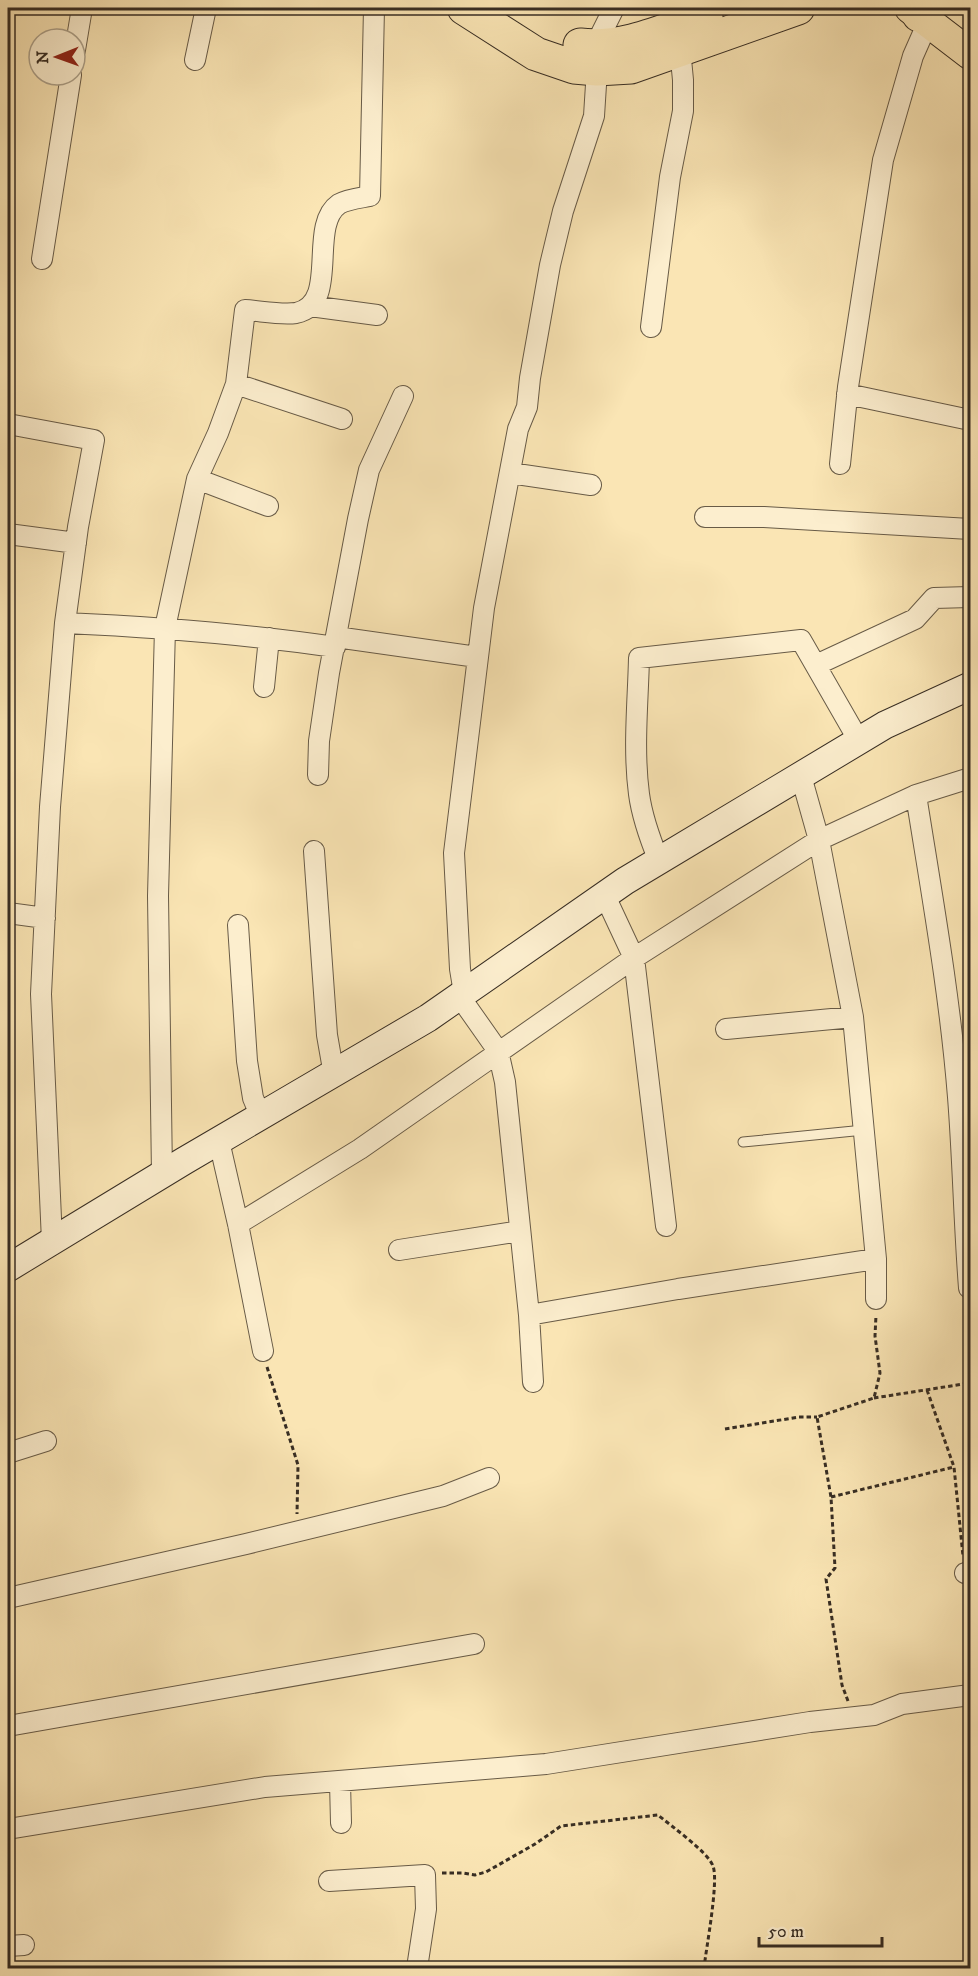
<svg xmlns="http://www.w3.org/2000/svg" width="978" height="1976" font-family="'IM FELL DW Pica',serif">
	<style>
		.lines { fill: none; stroke-linecap: round; stroke-linejoin: round }
		.lane-casing { stroke: #685b47; stroke-width: 11 }
		.street-casing { stroke: #685b47; stroke-width: 22 }
		.secondary-casing { stroke: #372d23; stroke-width: 29 }
		.primary-casing { stroke: #372d23; stroke-width: 32 }
		.highway-casing { stroke: #372d23; stroke-width: 35 }
		.path { stroke: #372d23; stroke-width: 3; stroke-dasharray: 4.5 3; stroke-linecap: butt }
		.lane { stroke: #fceece; stroke-width: 9 }
		.street { stroke: #fceece; stroke-width: 20 }
		.secondary { stroke: #fceece; stroke-width: 27 }
		.primary { stroke: #fae5b4; stroke-width: 30 }
		.highway { stroke: #fae5b4; stroke-width: 33 }
	</style>
	<rect width="100%" height="100%" fill="#fae5b4"/>
	<filter id="stains"><feTurbulence type="fractalNoise" baseFrequency=".00333" numOctaves="4"/><feColorMatrix values="0 0 0 0 .2 0 0 0 0 .09 0 0 0 0 .02 0 0 0 .5 -.17"/></filter>
	<radialGradient id="worn" r=".72"><stop offset=".6" stop-color="#630" stop-opacity="0"/><stop offset="1" stop-color="#630" stop-opacity=".3"/></radialGradient>
	<g class="lines">
		<g class="lane-casing">
			<path id="lane" d="M743 1142 864 1130"/>
		</g>
		<g class="street-casing">
			<path id="street" d="M590 46 600 36 614 8
				M75 50 82 8
				M195 60 206 8
				M42 259 71 75
				M310 306 377 315
				M651 327 670 177 683 111V80L680 49
				M236 384 342 419
				M847 394 970 420
				M8 424 94 440 78 527 65 623 50 807 41 994 52 1241
				M840 464 848 387 883 160 913 56 928 22
				M510 473 591 485
				M197 479 268 506
				M705 517H764L970 529
				M8 534 76 543
				M65 623C155 627 245 634 335 647
				M336 637 477 657
				M816 665 915 619 934 598 970 597
				M264 687 269 638
				M318 775 319 741 329 673 358 519 369 470 403 396
				M801 776 819 840 853 1017 876 1259V1299
				M916 795C932 896 950 996 958 1097 963 1161 964 1224 969 1288
				M314 851 327 1035 334 1075
				M659 861C650 839 642 817 639 794 633 749 638 702 639 658L801 640 859 741
				M605 896 634 958 666 1226
				M8 913 45 918
				M238 925 247 1061 253 1098 261 1117
				M464 993 460 969 454 853 484 608 518 429 527 407 530 378 550 265 563 211 594 116 597 69
				M460 997 498 1051 505 1082 529 1315 533 1382
				M726 1029 853 1017
				M219 1141 238 1224 263 1351
				M162 1174 158 896 165 628 197 479 218 433 236 384 245 310C261 311 280 315 296 313 341 304 307 226 339 204 348 199 360 198 370 196L374 8
				M238 1224 360 1149 634 958 819 840 916 795 970 778
				M399 1250 520 1231
				M529 1315 678 1289 876 1259
				M8 1453 46 1441
				M965 1573 970 1572
				M8 1598 246 1544 443 1496 489 1478
				M8 1726 474 1644
				M340 1782 341 1823
				M8 1829 265 1787 546 1764 810 1722 874 1715 902 1704 970 1695
				M329 1881 425 1875 426 1909 417 1968
				M8 1946 24 1945"/>
		</g>
		<g class="secondary-casing">
			<path id="secondary" d="M8 1268 184 1161 428 1018 625 881 885 725 970 686"/>
		</g>
		<g class="primary-casing">
			<path id="primary" d="M910 8 970 54"/>
		</g>
		<g class="highway-casing">
			<path id="highway" d="M464 8 536 54 574 67 597 69 631 67 798 8
				M917 8 919 15
				M580 45C624 50 665 30 706 16"/>
		</g>
		<path class="path" d="M267 1367 298 1465 297 1514
			M927 1390 954 1467 963 1556
			M874 1398 970 1383
			M725 1429 799 1417H817
			M831 1497 954 1467
			M848 1701 842 1685 826 1579 835 1568 831 1497 817 1417 874 1398 880 1373 875 1336 876 1315
			M442 1873H463L475 1875 486 1872 535 1844 561 1826 658 1815C671 1826 708 1852 713 1866 719 1881 706 1949 704 1968"/>
		<use href="#lane" class="lane"/>
		<use href="#street" class="street"/>
		<use href="#secondary" class="secondary"/>
		<use href="#primary" class="primary"/>
		<use href="#highway" class="highway"/>
	</g>
	<rect width="978" height="1976" fill="none" stroke="#fae5b4" stroke-width="30"/>
	<rect x="9" y="9" width="960" height="1958" fill="none" stroke="#372d23" stroke-width="3"/>
	<rect x="15" y="15" width="948" height="1946" fill="none" stroke="#372d23" stroke-width="1.5"/>
	<g transform="translate(57 57) rotate(269)"><circle r="28" fill="#fceece" stroke="#ada18a" stroke-width="1.5"/>
	<path d="M0-4.5L10 22L0 15L-10 22Z" fill="#8f2418"/>
	<text y="-9" font-size="16" font-weight="bold" text-anchor="middle" fill="#372d23">N</text>
	</g>
	<path d="M759 1937v9h123v-9" fill="none" stroke="#372d23" stroke-width="3"/>
	<text x="768" y="1937" font-size="18" fill="#372d23" stroke="#fceece" stroke-width="4.5" paint-order="stroke">50 m</text>
	<rect width="100%" height="100%" filter="url(#stains)"/>
	<rect width="100%" height="100%" fill="url(#worn)"/>
</svg>
